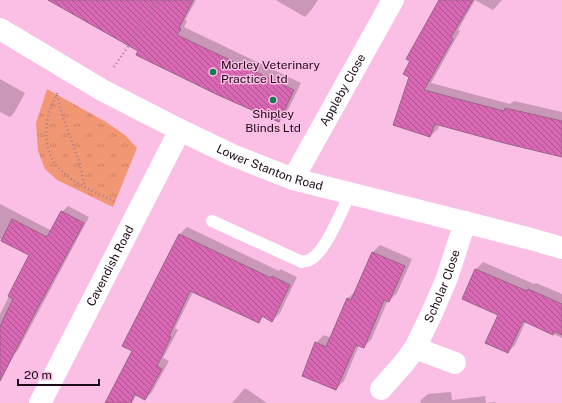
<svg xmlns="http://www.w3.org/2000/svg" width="562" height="403" font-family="'Public Sans',sans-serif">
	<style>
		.grass { fill: url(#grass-tufts) }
		.shadow { fill: #0003 }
		.building { fill: url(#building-back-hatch); stroke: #9a6487 }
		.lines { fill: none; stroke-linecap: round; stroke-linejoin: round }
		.path { stroke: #a77a97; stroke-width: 2.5; stroke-dasharray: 1 3; stroke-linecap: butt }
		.lane { stroke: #fff; stroke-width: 12 }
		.street { stroke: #fff; stroke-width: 22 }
		.secondary { stroke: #fff; stroke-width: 22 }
		.primary { stroke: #fff; stroke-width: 22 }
		.poi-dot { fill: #157b54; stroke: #fbbee4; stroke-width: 1.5 }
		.labels { text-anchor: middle; stroke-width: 3; stroke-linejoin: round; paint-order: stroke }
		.poi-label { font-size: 12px; fill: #1e0a18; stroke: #fbbee4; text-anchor: start }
		.street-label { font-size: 12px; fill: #1e0a18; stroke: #fbbee4 }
	</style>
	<defs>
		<pattern id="grass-tufts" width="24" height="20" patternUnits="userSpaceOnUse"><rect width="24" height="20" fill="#f19774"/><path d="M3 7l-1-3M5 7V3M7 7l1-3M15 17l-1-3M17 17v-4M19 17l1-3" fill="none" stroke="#ce8164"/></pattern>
		<pattern id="building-back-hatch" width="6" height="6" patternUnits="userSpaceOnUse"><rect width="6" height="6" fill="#d868b4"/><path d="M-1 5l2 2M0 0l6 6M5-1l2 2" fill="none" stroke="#af5491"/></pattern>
	</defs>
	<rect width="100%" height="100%" fill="#fbbee4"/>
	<path class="grass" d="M47 89 106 122 125 135 137 148 113 207 57 180 45 169 38 151 36 123Z"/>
	<path class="shadow" d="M50 0H196L185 20 187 21 184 27 301 83 286 114 279 121Z
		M276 0H318L312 9 305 17Z
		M442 0H502L493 10 475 0 458 30 460 31 431 83 510 104 514 101 562 112V156L439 124 438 129 430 136 394 125Z
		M0 79 25 93 14 113 10 117 0 112Z
		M0 204 52 231 62 212 68 206 89 217 18 350 12 356 0 358V314L30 255 0 239Z
		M187 227 279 271 280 269 297 277 280 313 272 321 264 316 258 322 193 292 175 328 178 330 163 358 169 361 152 392 145 399 137 394 132 403H106L133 350 179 235Z
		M380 245 412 259 397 293 389 301 388 300 371 340 363 347 359 345 344 381 336 389 316 343 324 335 331 338 348 298 356 291 372 253Z
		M483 262 534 284 536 283 562 294V338L526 321 515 345 508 352 500 314 463 298 476 269Z
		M245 388 267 403H232Z
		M451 392 452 400 485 396 486 403 495 402 496 403H421L420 401 428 394Z"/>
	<path class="building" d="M48 0H193L179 28 181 29 177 35 294 90 279 122 218 95 136 55 138 51Z
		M439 0H473L451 37 453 39 424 90 504 111 505 108 562 121V157L504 143 435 124 430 137 393 125 409 77 403 74 410 61 406 59Z
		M61 211 84 223 36 311 0 381V326L13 299 8 296 29 255 1 241 12 219 47 237Z
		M179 234 271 278 272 276 290 285 272 322 262 316 259 323 190 291 169 336 171 337 157 366 162 369 145 400 134 394 131 403H105L132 351 122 346Z
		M372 252 405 266 389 302 384 300 364 348 356 345 336 390 302 376 315 342 326 347 347 298 351 300Z
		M475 269 527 291 528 289 562 304V335L554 331 553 335 523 321 508 353 485 343 498 315 462 299Z"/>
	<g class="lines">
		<path class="path" d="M114 67 160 0
			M57 93C55 100 51 106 49 113 35 168 75 183 116 202
			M57 95 63 117 79 161 85 188"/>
		<path class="lane" d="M212 221 302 262C305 261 309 261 311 259 326 251 342 210 350 194"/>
		<g class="street">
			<path id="s1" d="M293 179 393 0"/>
			<path d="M415 348 455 363"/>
			<path id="s2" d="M381 389 404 363 415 348 432 313 447 278 465 222"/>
		</g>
		<path class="secondary" id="s3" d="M40 403 180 130"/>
		<path class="primary" id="s4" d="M0 29 102 90 180 130 232 155 293 179 531 239 562 248"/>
	</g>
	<g class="poi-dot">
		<circle cx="213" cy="72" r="4"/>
		<circle cx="273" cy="100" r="4"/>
	</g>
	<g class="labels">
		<g class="poi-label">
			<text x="221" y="69">Morley Veterinary<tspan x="221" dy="14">Practice Ltd</tspan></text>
			<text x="273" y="118" text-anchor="middle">Shipley<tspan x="273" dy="14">Blinds Ltd</tspan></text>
		</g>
		<g class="street-label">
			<text dy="4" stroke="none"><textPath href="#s1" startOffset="102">Appleby Close</textPath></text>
			<text dy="4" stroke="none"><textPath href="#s4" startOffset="304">Lower Stanton Road</textPath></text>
			<text dy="4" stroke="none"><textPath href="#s3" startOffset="154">Cavendish Road</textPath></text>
			<text dy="4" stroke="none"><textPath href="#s2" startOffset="121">Scholar Close</textPath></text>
		</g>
	</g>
	<path d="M18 379v6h81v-6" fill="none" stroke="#1e0a18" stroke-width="2"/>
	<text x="24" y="379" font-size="12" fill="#1e0a18" stroke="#fbbee4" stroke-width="3" paint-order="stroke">20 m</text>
</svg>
